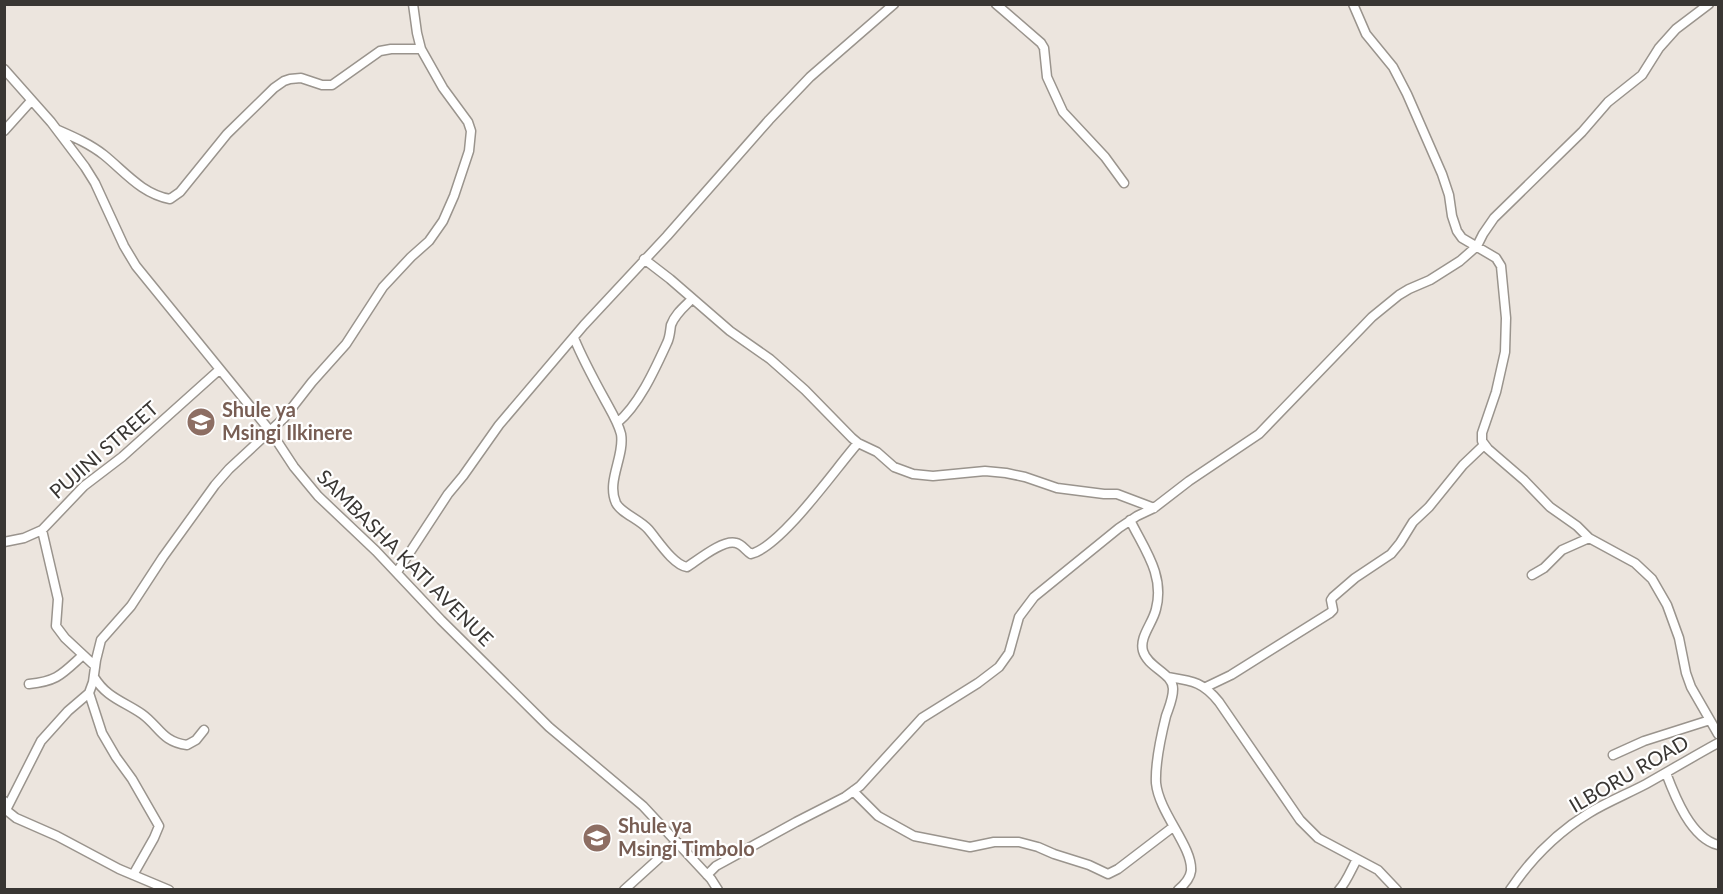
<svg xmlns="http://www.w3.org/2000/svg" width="1723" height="894" font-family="Lato,sans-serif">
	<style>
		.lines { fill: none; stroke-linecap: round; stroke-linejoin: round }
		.minor-casing { stroke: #9a948d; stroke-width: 11 }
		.minor { stroke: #fff; stroke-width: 8 }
		.labels { text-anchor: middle; stroke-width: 4.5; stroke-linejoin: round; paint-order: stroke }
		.education-label { font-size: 20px; font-weight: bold; fill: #785e54; stroke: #fff; text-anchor: start }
		.street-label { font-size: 20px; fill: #393633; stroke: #fff }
	</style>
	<rect width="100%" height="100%" fill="#ece5de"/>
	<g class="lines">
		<g class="minor-casing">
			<path id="minor" d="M996 4 1041 43 1044 48 1047 77 1063 112 1105 157 1124 183
				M1353 4 1366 34 1393 67 1407 94 1442 174 1449 195 1452 216 1457 231 1462 238 1496 258 1501 266 1506 318 1505 352 1496 392 1482 433V441L1488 449 1524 480 1550 507 1577 526 1589 538 1635 563 1652 579 1667 605 1679 638 1686 673 1691 687 1718 734
				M4 69 51 122 85 167 95 183 124 246 136 266 271 432 294 467 318 496 376 551 441 620 549 727 643 806 711 879 718 890
				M58 130C74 137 90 144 104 155 125 172 142 194 170 199L180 192 227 134 274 88 284 81 290 79 301 78 322 85H332L380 51 391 49H421
				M4 131 31 101
				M644 259 670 279 730 331 770 359 805 390 852 438 858 443 877 452 894 467 913 474 933 476 985 471 1006 473 1025 477 1057 488 1104 494H1117L1154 508
				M574 338C583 360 594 380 605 400 611 411 618 422 621 434 625 456 606 481 616 503 621 513 639 519 648 529 657 539 673 565 687 567 698 560 723 539 736 543 742 544 746 551 751 554 782 546 835 469 858 443
				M617 423C639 405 655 369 667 343 670 337 670 331 671 325 675 314 684 307 692 299
				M1130 520C1144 549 1165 575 1156 609 1153 623 1139 637 1143 651 1148 668 1173 673 1173 689 1173 699 1169 707 1166 716 1161 736 1155 762 1156 783 1159 813 1193 847 1191 871 1190 879 1184 885 1178 890
				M42 530 58 599 56 626 65 638 95 666
				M4 542 24 538 42 530 84 486 122 457 219 370
				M397 572 448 494 463 476 499 425 584 325 667 236 769 120 810 77 894 4
				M1532 575 1544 568 1562 550 1589 538
				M94 677C107 698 123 701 142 714 159 726 162 742 187 745L196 740 204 730
				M1168 677C1193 681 1203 682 1219 702L1300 820 1318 838 1378 870 1397 890
				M29 684C58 681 62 674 83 655
				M1206 687 1231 675 1330 613 1333 610 1331 600 1333 597 1355 578 1391 554 1400 543 1413 522 1429 507 1463 465 1484 445
				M89 693 102 733 116 757 132 779 159 826 154 838 133 875
				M1613 755 1644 741 1710 720
				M1666 773C1675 797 1691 838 1718 845
				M853 791 878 816 914 836 970 847 994 842H1019L1038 847 1054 854 1089 865 1108 874 1118 869 1173 827
				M4 801 6 810 16 818 57 836 119 869 169 890
				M6 810 41 741 68 711 89 693 93 682 96 660 101 640 131 606 163 557 215 485 229 469 284 418 312 382 346 344 383 287 411 257 429 241 443 221 454 196 469 151 471 131 468 122 443 88 421 49 417 33 413 4
				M707 875 716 866 796 822 845 797 860 786 922 718 978 683 999 667 1009 653 1019 617 1034 597 1119 528 1137 516 1154 508 1189 481 1259 434 1372 317 1399 295 1409 289 1430 280 1460 261 1477 246 1483 234 1494 218 1582 132 1608 102 1642 75 1659 48 1676 29 1709 4
				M624 890 677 842
				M1339 890C1346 883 1352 868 1357 859
				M1510 890C1530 860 1558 832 1589 813 1607 802 1627 794 1646 784 1671 770 1694 756 1718 743"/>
		</g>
		<use href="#minor" class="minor"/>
	</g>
	<defs>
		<g id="school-disc" transform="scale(1.5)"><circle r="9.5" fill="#8d6e63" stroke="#fff"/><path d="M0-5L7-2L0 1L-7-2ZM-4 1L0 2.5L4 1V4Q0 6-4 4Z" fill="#fff"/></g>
	</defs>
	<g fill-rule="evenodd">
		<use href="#school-disc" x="201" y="422"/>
		<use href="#school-disc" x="597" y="838"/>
	</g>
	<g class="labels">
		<g class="education-label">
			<text x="222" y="417">Shule ya<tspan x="222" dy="23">Msingi Ilkinere</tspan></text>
			<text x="618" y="833">Shule ya<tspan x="618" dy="23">Msingi Timbolo</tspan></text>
		</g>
		<g class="street-label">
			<text transform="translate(104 450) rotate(-41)" y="7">PUJINI STREET</text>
			<text transform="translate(405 558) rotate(45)" y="7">SAMBASHA KATI AVENUE</text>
			<text transform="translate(1629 774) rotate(-30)" y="7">ILBORU ROAD</text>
		</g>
	</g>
	<rect width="1723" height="894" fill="none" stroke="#393633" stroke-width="12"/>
</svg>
